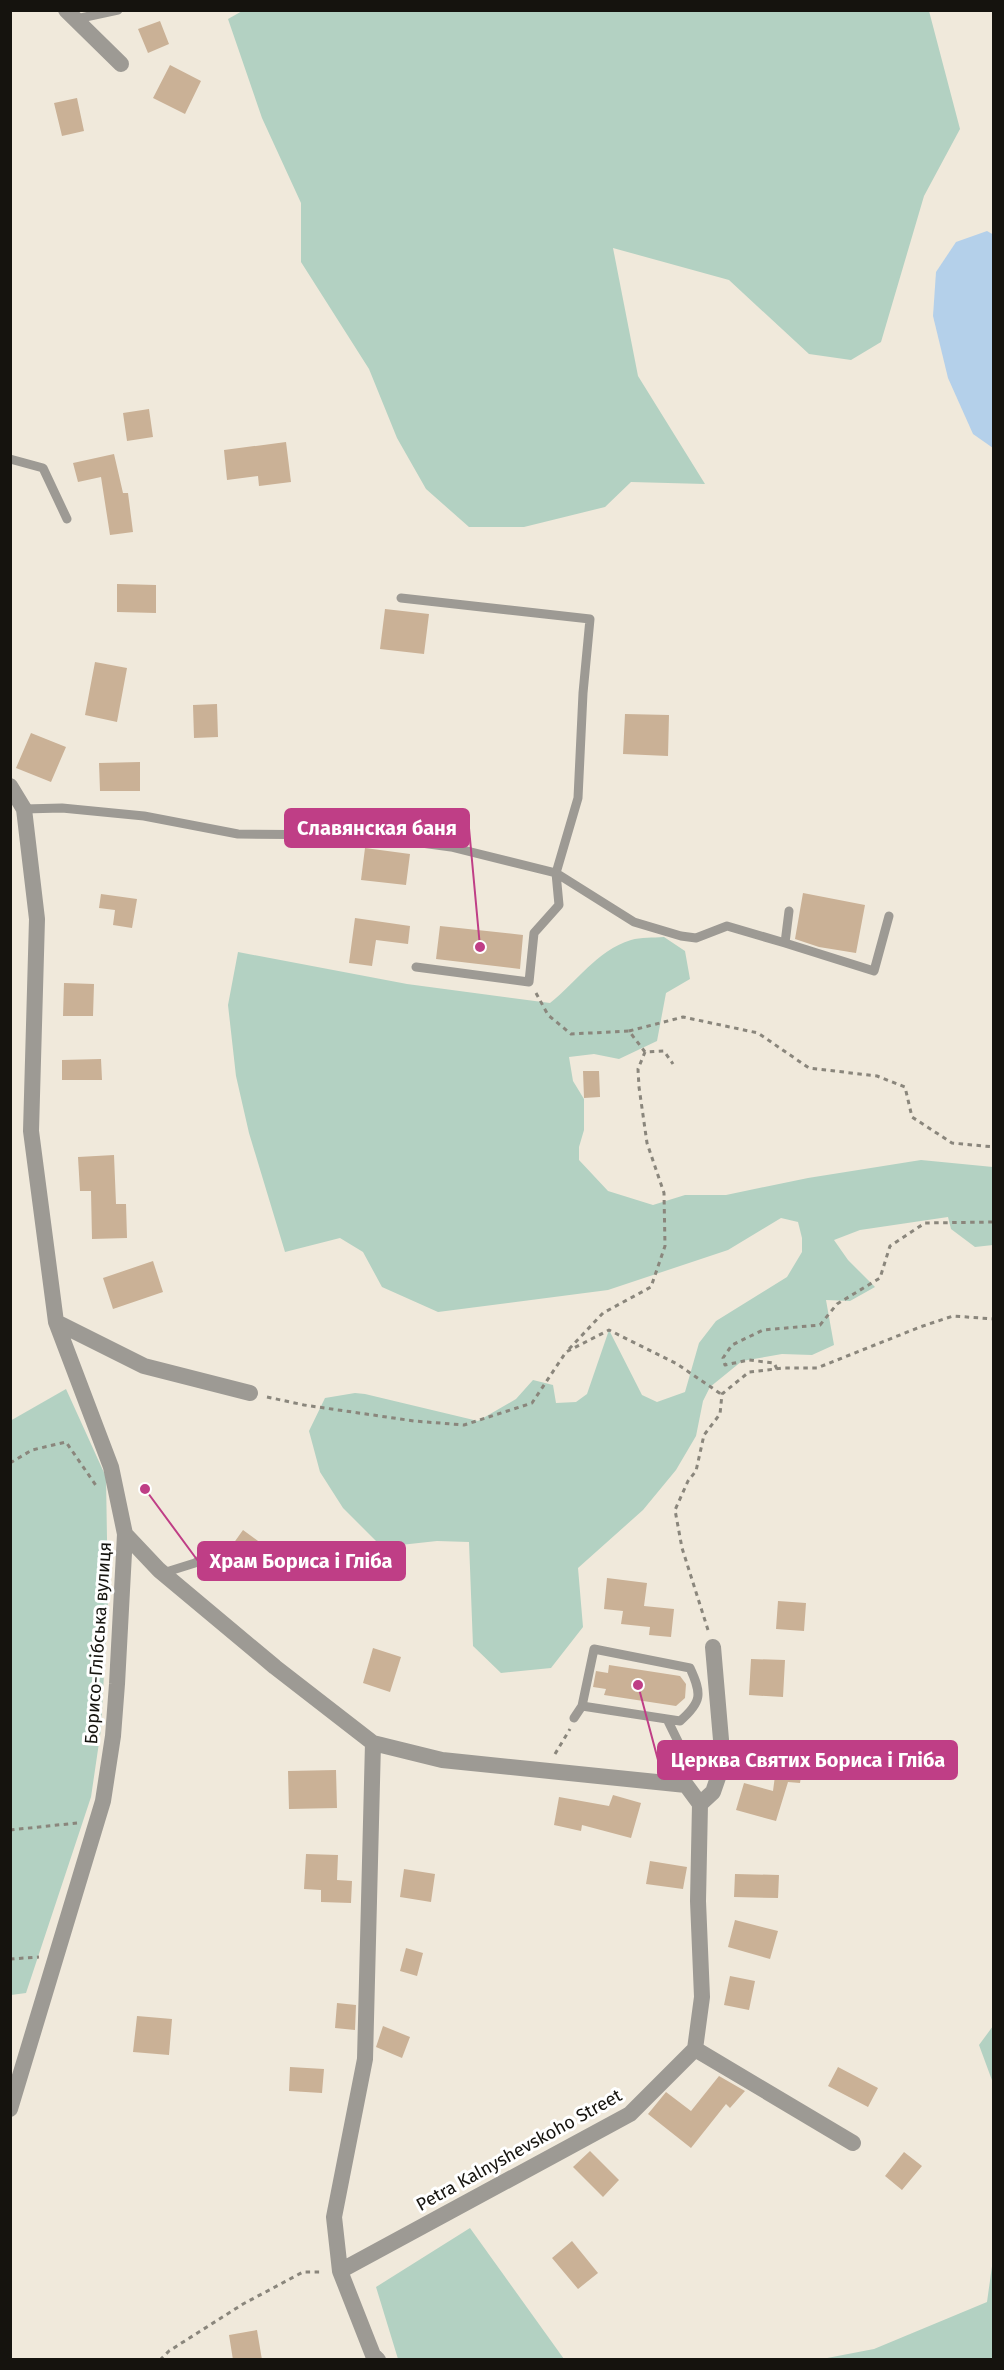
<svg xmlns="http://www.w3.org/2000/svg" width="1004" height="2370" font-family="'Fira Sans',sans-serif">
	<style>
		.green { fill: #b3d1c2 }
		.water { fill: #b4d0ea }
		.building { fill: #cab196 }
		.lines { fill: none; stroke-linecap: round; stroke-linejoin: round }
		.path { stroke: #8a867c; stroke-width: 3; stroke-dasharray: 4.5 4.5; stroke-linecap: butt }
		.service { stroke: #9d9a94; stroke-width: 9 }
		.minor { stroke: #9d9a94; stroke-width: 16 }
		.labels { text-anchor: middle; stroke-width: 6; stroke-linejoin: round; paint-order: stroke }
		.street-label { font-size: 18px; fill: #15130e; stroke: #fff }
		.leader { fill: none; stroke: #bf3e86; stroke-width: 2 }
		.callout-dot { fill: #bf3e86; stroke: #fff; stroke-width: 2 }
		.callout { fill: #bf3e86; stroke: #bf3e86; stroke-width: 2 }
		.callout-label { font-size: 20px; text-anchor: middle; font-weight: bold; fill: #fff }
	</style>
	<rect width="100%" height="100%" fill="#f0e9db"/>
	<path class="green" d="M244 10 929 11 960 129 924 196 881 342 851 360 809 354 729 280 613 248 638 376 705 484 631 482 605 507 524 527H469L426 489 397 438 369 369 301 262V203L262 118 228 19Z
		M664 937 685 951 690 979 666 993 657 1041 619 1059 594 1054 569 1057 573 1081 584 1099V1130L579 1147V1160L608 1191 653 1205 685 1195H726L808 1178 921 1160 993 1167V1245L975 1247 951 1229 948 1217 860 1230 834 1240 848 1260 875 1287 850 1301 826 1300 834 1345 812 1355 782 1354 742 1361 710 1387 703 1401 696 1436 676 1470 643 1510 578 1568 583 1627 551 1668 501 1673 473 1646 469 1542 437 1541 382 1547 343 1508 320 1472 309 1431 325 1398 355 1393 365 1394 478 1421 516 1399 533 1380 553 1385 556 1403 576 1402 587 1394 609 1330 642 1395 657 1402 685 1392 699 1343 716 1321 787 1277 802 1252V1238L798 1222 781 1218 728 1250 608 1290 438 1312 382 1287 363 1252 340 1238 285 1252 249 1133 236 1076 228 1005 238 952 407 984 550 1003C577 982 596 951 631 940 641 937 653 938 664 937Z
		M66 1389 106 1477 108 1600 101 1729 91 1797 26 1993 11 1995 10 1421Z
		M993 2026V2083L979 2045Z
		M470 2228 564 2359H398L376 2287Z
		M993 2259V2359H822L874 2349 987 2302Z"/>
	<path class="water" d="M987 231 994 235 993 448 973 434 948 378 933 316 936 272 956 242Z"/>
	<path class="building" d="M160 21 169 44 148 53 138 29Z
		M170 65 201 81 185 114 153 98Z
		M77 98 84 131 62 136 54 103Z
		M149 409 153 437 127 441 123 413Z
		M286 442 291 482 259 486 258 476 227 480 224 450Z
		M114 454 123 493H128L133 532 110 535 101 477 78 482 73 463Z
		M117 584 156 585V613L117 612Z
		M385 609 429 614 424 654 380 649Z
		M95 662 127 668 117 722 85 715Z
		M217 704 218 737 194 738 193 705Z
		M625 714 669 715 668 756 623 754Z
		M31 733 66 747 51 782 16 768Z
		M140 762V791H100L99 763Z
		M365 848 410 854 406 885 361 880Z
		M803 893 865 905 856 953 819 947 795 939Z
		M101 894 137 899 132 928 113 925 115 910 99 908Z
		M355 918 410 926 408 944 376 940 372 966 349 963Z
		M440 926 523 935 520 969 436 959Z
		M64 983 94 984 93 1016H63Z
		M101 1059 102 1080H62V1060Z
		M583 1071H599L600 1097 584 1098Z
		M114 1155 116 1204H126L127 1238 92 1239 91 1191H80L78 1157Z
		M153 1261 163 1292 113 1309 103 1278Z
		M243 1530 273 1552 258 1573 228 1551Z
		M607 1578 647 1583 644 1606 674 1609 671 1637 649 1635 650 1627 621 1624 623 1611 604 1609Z
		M778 1601 806 1603 804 1631 776 1629Z
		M373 1648 401 1657 390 1692 363 1683Z
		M751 1659 785 1660 783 1697 749 1695Z
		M609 1665 680 1676 686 1684 685 1698 676 1706 604 1695 606 1689 593 1687 596 1671 608 1673Z
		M778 1753 804 1757 800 1783 788 1782 776 1821 736 1810 744 1783 773 1791Z
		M336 1770 337 1808 289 1809 288 1771Z
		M613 1795 641 1803 631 1838 582 1825 581 1831 554 1825 559 1797 609 1806Z
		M306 1854 338 1855 337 1880 352 1881 351 1903 321 1902V1890L304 1889Z
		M650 1861 687 1867 683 1889 646 1884Z
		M404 1869 435 1874 431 1902 400 1897Z
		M735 1874 779 1875 778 1898 734 1897Z
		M735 1920 778 1931 770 1959 728 1947Z
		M406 1948 423 1953 417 1976 400 1971Z
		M730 1976 755 1981 749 2010 724 2005Z
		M337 2003 356 2005 355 2030 335 2028Z
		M137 2016 172 2019 169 2055 133 2052Z
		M383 2026 410 2037 402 2058 376 2047Z
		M290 2067 324 2069 322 2093 289 2091Z
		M838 2067 878 2088 868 2107 828 2086Z
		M719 2076 745 2091 730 2108 726 2104 691 2148 648 2114 666 2092 691 2111Z
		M590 2151 619 2180 603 2197 573 2167Z
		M904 2152 922 2166 902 2190 885 2176Z
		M572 2241 598 2273 578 2289 552 2258Z
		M257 2330 262 2360H233L229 2335Z"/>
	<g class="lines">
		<path class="path" d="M536 993 548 1015 571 1034 629 1031 645 1052
			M629 1031 683 1017 758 1033 809 1068 877 1076 905 1087 912 1117 952 1143 994 1147
			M569 1349 603 1313 651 1287 665 1246 664 1193 647 1143 639 1087 638 1069 645 1052 664 1051 673 1064
			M777 1369 774 1363 749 1360 725 1365 723 1358 732 1345 763 1330 820 1325 837 1304 880 1278 890 1246 925 1223 994 1222
			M267 1397 304 1405 414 1421 464 1425 532 1403 566 1352 609 1330 677 1364 721 1394
			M10 1463 32 1450 66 1442 97 1487
			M708 1630 682 1548 675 1510 688 1481 696 1471 704 1435 720 1414 722 1394 749 1372 784 1368H817L920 1327 953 1316 994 1319
			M555 1754 570 1729
			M10 1830 77 1823
			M10 1959 39 1957
			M160 2360 169 2351 243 2304 303 2272H323"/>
		<path class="service" d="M76 19 118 10
			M10 459 43 468 67 519
			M24 809 62 808 144 816 238 834 362 835 451 847 556 873 578 798 583 693 590 619 401 598
			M556 873 634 922 681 936 696 938 727 926 785 943 789 911
			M785 943 874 971 889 916
			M416 967 529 982 534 933 559 905 556 873
			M163 1573 195 1563 218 1548
			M574 1718 582 1706 680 1721C702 1702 702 1694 690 1668L594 1649 582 1706
			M667 1719 690 1766 686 1785"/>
		<path class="minor" d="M66 10 121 64
			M10 786 24 809 37 919 31 1131 56 1322 111 1467 125 1534 117 1684 113 1736 103 1801 10 2109
			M56 1322 144 1366 250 1393
			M125 1534 159 1570 275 1667 373 1743 442 1760 686 1785 700 1804 698 1901 702 1997 695 2049 630 2114 340 2271
			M373 1743 365 2059 334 2217 340 2271 373 2355 378 2360
			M700 1804 713 1792 723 1763 713 1647
			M695 2049 853 2143"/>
	</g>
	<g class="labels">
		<g class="street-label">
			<text transform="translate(98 1643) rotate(-86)" y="6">Борисо-Глібська вулиця</text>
			<text transform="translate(519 2150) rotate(-29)" y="6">Petra Kalnyshevskoho Street</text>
		</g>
	</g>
	<path class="leader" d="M480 947L469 828M145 1489L198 1561M638 1685L658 1760"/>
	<g class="callout-dot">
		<circle cx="480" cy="947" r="6"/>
		<circle cx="145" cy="1489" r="6"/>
		<circle cx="638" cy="1685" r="6"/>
	</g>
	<g class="callout">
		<rect x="285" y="809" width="184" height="38" rx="6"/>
		<rect x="198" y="1542" width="207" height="38" rx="6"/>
		<rect x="658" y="1741" width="299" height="38" rx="6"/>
	</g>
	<g class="callout-label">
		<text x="377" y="835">Славянская баня</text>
		<text x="301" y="1568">Храм Бориса і Гліба</text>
		<text x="808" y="1767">Церква Святих Бориса і Гліба</text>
	</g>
	<rect width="1004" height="2370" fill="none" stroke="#15130e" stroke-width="24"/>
</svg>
